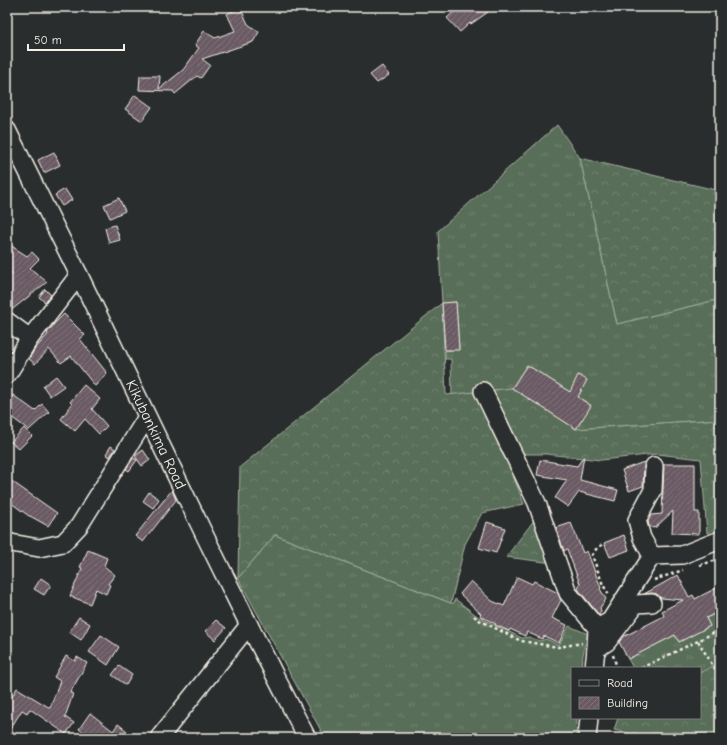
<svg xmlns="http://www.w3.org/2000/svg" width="727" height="745" font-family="'Comic Neue',sans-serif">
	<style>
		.grass { fill: url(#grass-tufts); stroke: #a6b0a0 }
		.forest { fill: url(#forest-crowns); stroke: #a6b0a0 }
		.building { fill: url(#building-hatch); stroke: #f4f1e8 }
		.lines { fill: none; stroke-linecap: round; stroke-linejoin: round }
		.minor-casing { stroke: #f4f1e8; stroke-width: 20 }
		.path { stroke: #f4f1e8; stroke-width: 2.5; stroke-dasharray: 3 3; stroke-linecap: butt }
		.minor { stroke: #2a2d2e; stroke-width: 17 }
		.labels { text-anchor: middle; stroke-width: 3; stroke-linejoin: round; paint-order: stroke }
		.street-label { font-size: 15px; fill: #f4f1e8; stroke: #2a2d2e }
	</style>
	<defs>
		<pattern id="grass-tufts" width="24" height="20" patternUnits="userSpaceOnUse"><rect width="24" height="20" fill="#586e59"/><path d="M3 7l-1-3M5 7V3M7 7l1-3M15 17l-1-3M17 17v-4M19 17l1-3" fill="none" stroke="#718371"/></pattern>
		<pattern id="forest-crowns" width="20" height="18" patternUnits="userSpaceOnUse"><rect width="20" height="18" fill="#586e59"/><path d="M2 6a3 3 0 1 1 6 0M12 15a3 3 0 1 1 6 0" fill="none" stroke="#718371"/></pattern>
		<pattern id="building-hatch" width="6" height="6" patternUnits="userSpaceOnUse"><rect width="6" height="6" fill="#6b5a64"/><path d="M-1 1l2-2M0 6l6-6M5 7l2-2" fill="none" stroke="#81727a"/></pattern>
	</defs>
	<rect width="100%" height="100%" fill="#2a2d2e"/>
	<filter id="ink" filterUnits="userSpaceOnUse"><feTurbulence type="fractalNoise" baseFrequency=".025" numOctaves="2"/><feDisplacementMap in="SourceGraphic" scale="8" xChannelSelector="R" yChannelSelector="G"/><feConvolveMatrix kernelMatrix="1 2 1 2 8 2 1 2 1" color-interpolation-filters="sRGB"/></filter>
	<g filter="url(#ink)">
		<path class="grass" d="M557 125 580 158 617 324 720 299V419L576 429 591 405 527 365 512 388 452 395 451 359H445V351L459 349 456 302 442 303 438 231Z
			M275 535 451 603H454L455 599 480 618 522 638 529 637 540 641 546 639 559 645 569 626 588 634 583 655 582 668H572V718H577L576 738H325L238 578Z
			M720 611V662L700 673V668H633L628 659 675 635 679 642 710 626 706 618Z"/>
		<path class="forest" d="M580 158 720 191V299L617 324Z
			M442 303 446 395 512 388 576 429 720 419V527L707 533 701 459 657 454 601 460 546 454H505L524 504 482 513 465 544 451 603 275 535 238 578 240 467Z
			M535 519 553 563 506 557Z
			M720 662V738H656L614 730 618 718H700V673Z"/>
		<path class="building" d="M240 7 248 24 259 32 253 42 202 59 210 65 201 78 197 76 175 94 173 91 139 90 140 76H160L159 89 183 70 199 48 195 45 204 31 215 38 235 31 227 14Z
			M459 7H495L471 24 470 23 460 32 447 18Z
			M382 66 389 75 377 83 370 75Z
			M135 95 152 107 142 121 125 109Z
			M54 152 60 165 44 173 38 160Z
			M65 189 72 200 62 206 55 195Z
			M119 198 125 211 110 218 104 205Z
			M115 225 120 240 109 243 105 228Z
			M7 243 27 256 32 252 39 259 30 268 47 282 9 312 7 311V279L12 273 7 269Z
			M45 289 51 295 45 302 39 297Z
			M456 302 459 350H445L442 303Z
			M64 314 85 335 80 339 107 373 95 386 71 356 61 363 49 349 35 364 29 359 35 349 48 334 47 333 53 326V325Z
			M527 365 570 392 578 375 587 380 578 397 591 406 576 429 512 388Z
			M56 376 64 386 50 396 43 386Z
			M84 385 100 399 92 409 107 426 99 434 85 419 75 431 61 419 72 404 70 402Z
			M13 395 35 411 42 404 49 412 29 430 7 414V404Z
			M24 428 32 436 19 449 11 442Z
			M111 446 115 449 110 457 106 454Z
			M143 450 150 460 142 466 135 456Z
			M584 456 580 480 618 490 615 501 579 492 568 507 555 498 567 480 537 475 540 460 577 466Z
			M133 458 137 460 129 471 126 469Z
			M644 462V465L643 486 629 491 622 470Z
			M664 464H695V512H699V534L672 533 673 511 656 527 653 528 649 526 648 521 651 515 662 514Z
			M7 478 57 513 48 526 30 516H29L7 500Z
			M172 490 176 500 143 542 135 536Z
			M149 492 159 499 153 508 143 501Z
			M487 522 505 528 496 553 479 548Z
			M571 523 583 553 587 551 601 588 600 589 606 599 600 608 601 611 599 615 578 589 580 584 567 549 564 551 556 528Z
			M624 535 629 550 610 557 604 543Z
			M88 550 107 558 104 566 115 575 108 584 110 585 106 594 96 589 90 604 70 596 82 568 80 567Z
			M678 575 689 597 693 595 695 599 720 586V611L706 618 710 626 679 642 675 635 628 659 619 642 623 637 664 616 662 611 683 600 661 598 657 594 652 593 644 594Z
			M517 577 532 584 534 581 558 593 561 600 552 618 567 625 559 643 544 636 542 639 527 632 525 636 510 629 509 631 495 625 496 624 480 616 481 614 460 594 471 581 492 601 504 606Z
			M41 578 51 585 44 595 34 589Z
			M79 617 90 624 81 640 69 632Z
			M216 620 226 628 215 640 205 631Z
			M101 635 119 647 108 665 89 652Z
			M66 656 75 661 77 657 87 663 70 693 73 694 65 717 74 723 66 734 30 709 27 713 22 710 7 734V705L17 688 50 708 60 681 54 677Z
			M119 666 132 675 126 685 112 675Z
			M90 713 113 731 118 724 127 731 122 737 123 738H91L79 729Z"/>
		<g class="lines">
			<g class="minor-casing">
				<g id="minor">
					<path id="s1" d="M7 130 79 275 206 538 249 625 307 738"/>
					<path d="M7 321 30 338"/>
					<path d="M7 375 30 338 79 275"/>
					<path d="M483 391 537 503 568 593 597 628 596 649 594 668"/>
					<path d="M7 541 11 543 39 548 63 543 79 526 147 417"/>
					<path d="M652 556 642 538 637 520 653 490 654 466"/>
					<path d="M597 628 610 621 652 556 682 555 720 540"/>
					<path d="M596 649 607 642 636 604 652 603"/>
					<path d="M159 738 249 625"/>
					<path d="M587 738 589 718"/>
				</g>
			</g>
			<path class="path" d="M602 545 597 548 592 555 603 585 610 596
				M700 565 720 559
				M654 580 683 570
				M474 616 479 620 521 641 558 647 582 643
				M698 641 713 666 720 675
				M613 655 617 668
				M641 668 698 641 720 629"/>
			<use href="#minor" class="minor"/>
		</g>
	</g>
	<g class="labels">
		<g class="street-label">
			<text dy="5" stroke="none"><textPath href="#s1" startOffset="339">Kikubankima Road</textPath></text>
		</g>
	</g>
	<rect width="727" height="745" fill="none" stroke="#2a2d2e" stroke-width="24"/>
	<rect x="12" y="12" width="703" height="721" fill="none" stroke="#f4f1e8" stroke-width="1.5" filter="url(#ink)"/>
	<rect x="571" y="667" width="130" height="52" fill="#2a2d2e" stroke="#7b7b78"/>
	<rect x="579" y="680" width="20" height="6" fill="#2a2d2e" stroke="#7b7b78"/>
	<text x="607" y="687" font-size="12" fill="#f4f1e8">Road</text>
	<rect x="579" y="697" width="20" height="12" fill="url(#building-hatch)" stroke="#7b7b78"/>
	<text x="607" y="707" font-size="12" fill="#f4f1e8">Building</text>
	<path d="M28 44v6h96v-6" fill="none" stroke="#f4f1e8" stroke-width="2"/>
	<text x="34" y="44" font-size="12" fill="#f4f1e8" stroke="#2a2d2e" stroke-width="3" paint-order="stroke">50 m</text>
</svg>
